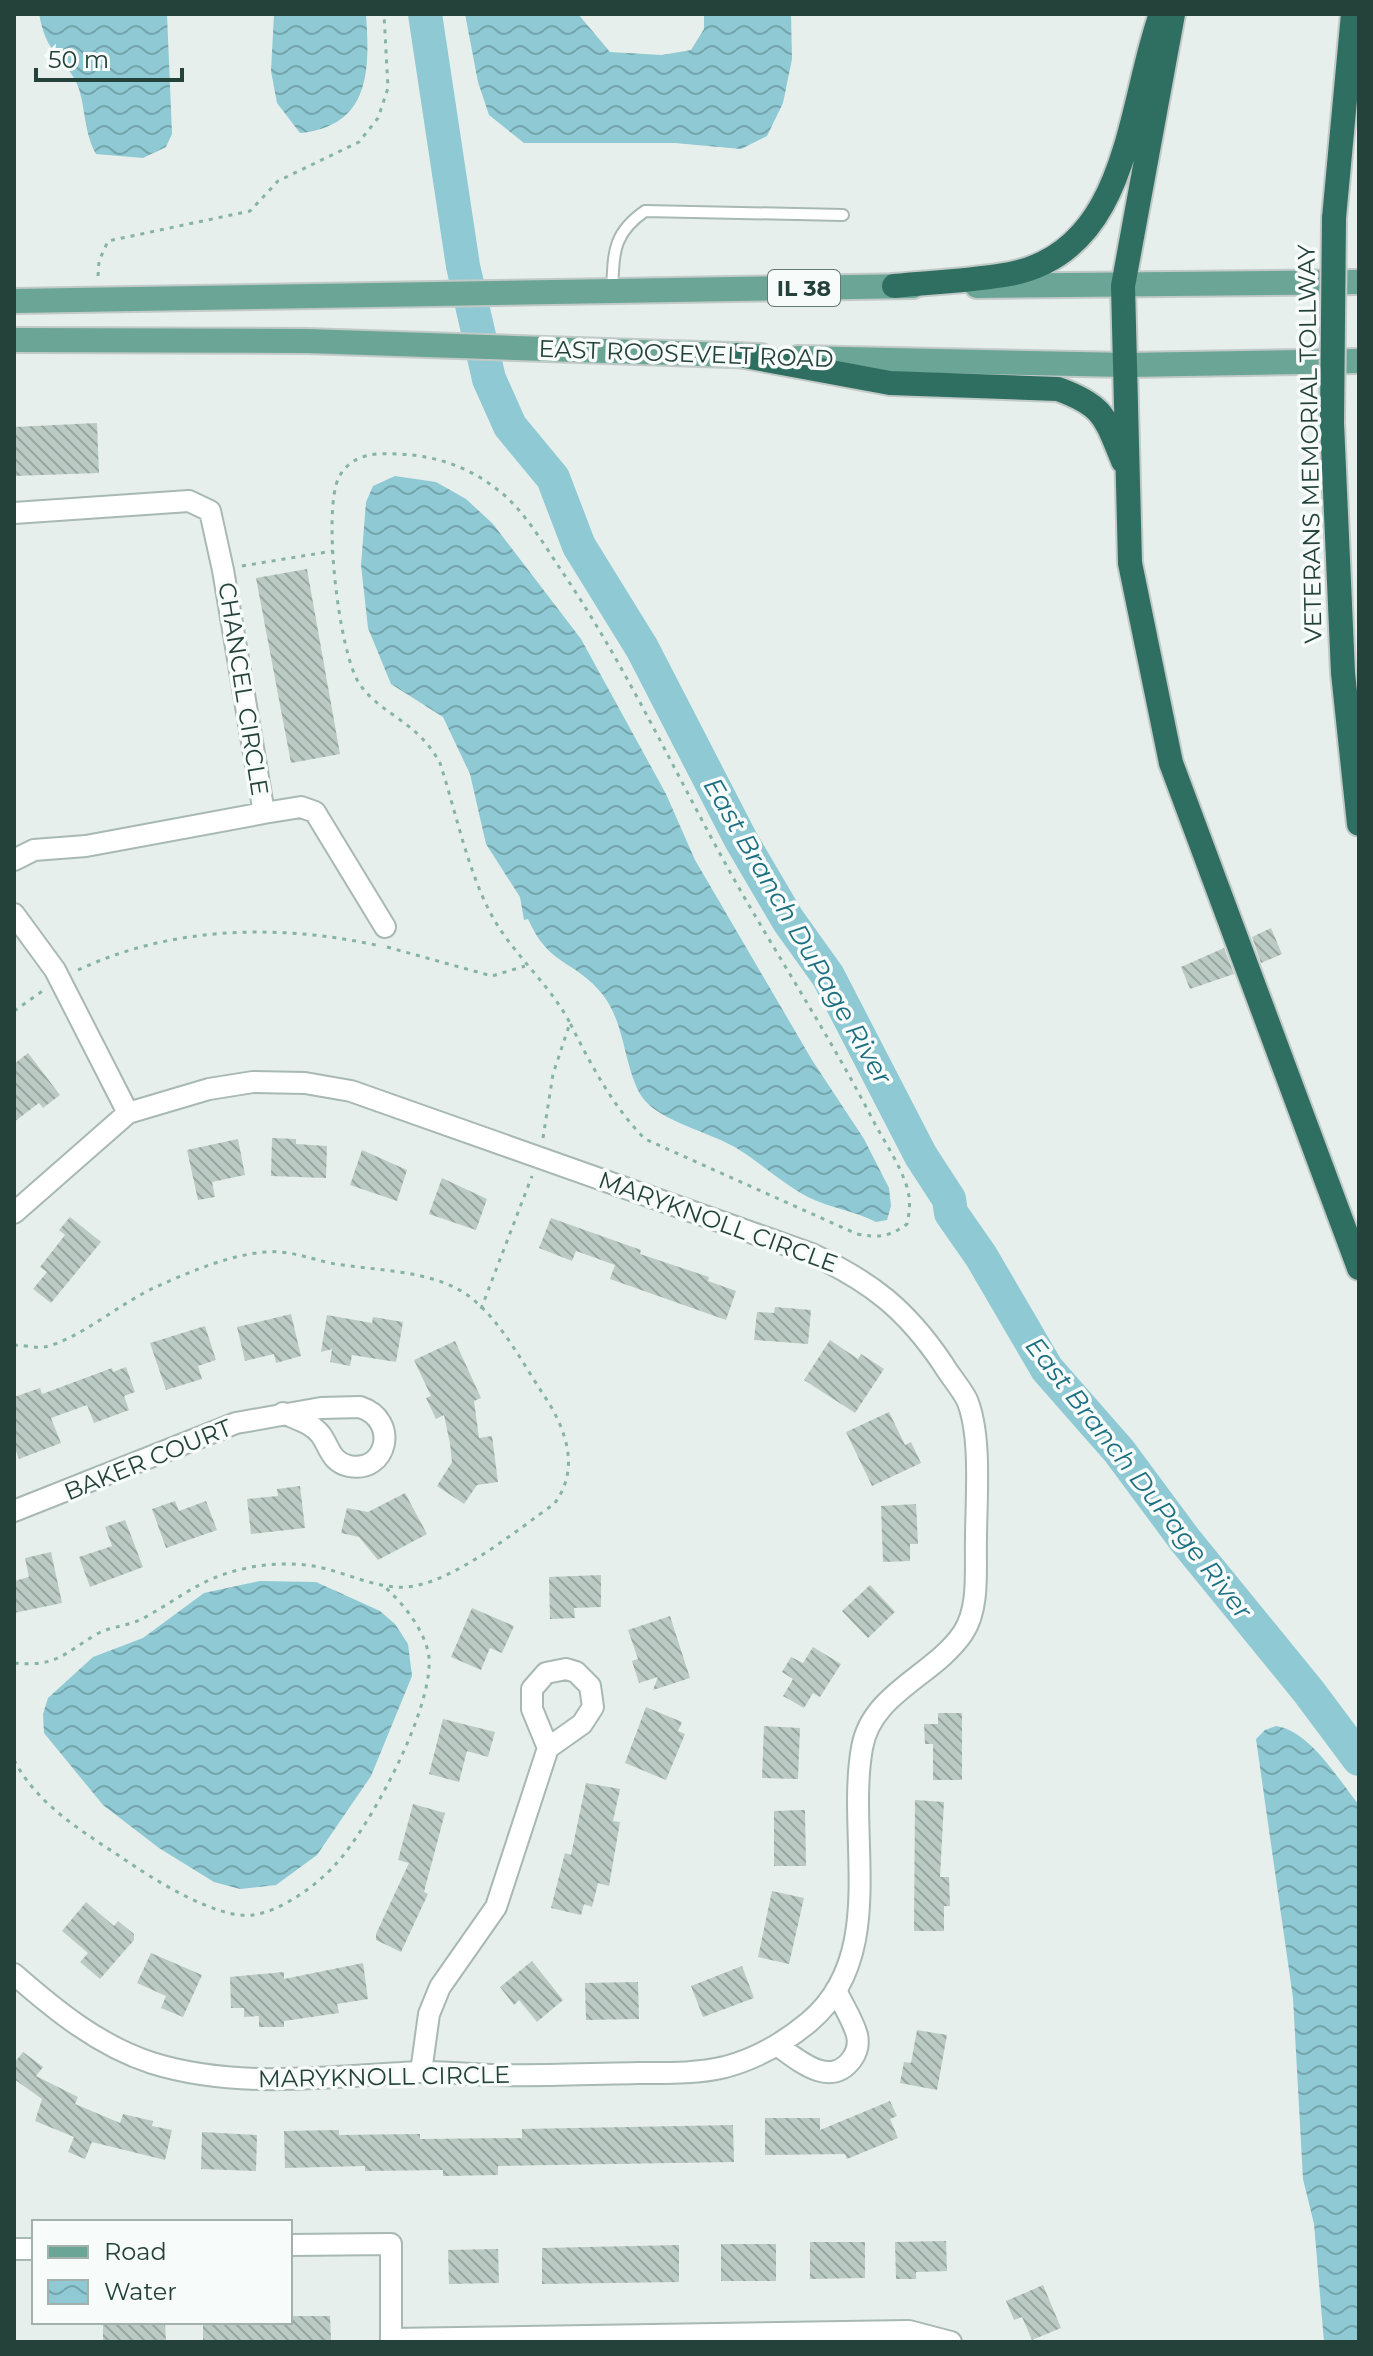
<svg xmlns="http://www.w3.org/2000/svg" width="1373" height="2356" font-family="Montserrat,sans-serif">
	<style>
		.water { fill: url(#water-waves) }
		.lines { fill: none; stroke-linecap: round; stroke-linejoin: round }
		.river { stroke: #8ec9d4; stroke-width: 34 }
		.building { fill: url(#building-back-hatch) }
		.service-casing { stroke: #a8b8b2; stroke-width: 14 }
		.minor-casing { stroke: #a8b8b2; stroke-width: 24 }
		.primary-casing { stroke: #c2cac8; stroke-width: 28 }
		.motorway-casing { stroke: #c2cac8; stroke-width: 28 }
		.path { stroke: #86b3a5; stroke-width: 3; stroke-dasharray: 4 6; stroke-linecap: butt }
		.service { stroke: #fff; stroke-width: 10 }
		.minor { stroke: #fff; stroke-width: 20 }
		.primary { stroke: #6aa596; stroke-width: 24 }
		.motorway { stroke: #2f6f62; stroke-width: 24 }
		.motorway-bridge-casing { stroke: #c2cac8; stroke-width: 28; stroke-linecap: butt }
		.motorway-bridge { stroke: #2f6f62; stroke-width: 24 }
		.labels { text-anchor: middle; stroke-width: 7; stroke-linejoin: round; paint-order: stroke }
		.shield { fill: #f7fbf9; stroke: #637a73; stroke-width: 2 }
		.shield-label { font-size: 22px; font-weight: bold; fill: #24423a }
		.street-label { font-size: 24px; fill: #24423a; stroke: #f7fbf9 }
		.water-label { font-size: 26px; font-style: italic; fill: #1c6f80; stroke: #f7fbf9 }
	</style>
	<defs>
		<pattern id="water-waves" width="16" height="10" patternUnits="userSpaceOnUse" patternTransform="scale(2)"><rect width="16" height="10" fill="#8ec9d4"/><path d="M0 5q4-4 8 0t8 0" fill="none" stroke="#74a5ad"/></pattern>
		<pattern id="building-back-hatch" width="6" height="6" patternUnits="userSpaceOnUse" patternTransform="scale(2)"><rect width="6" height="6" fill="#bbcac4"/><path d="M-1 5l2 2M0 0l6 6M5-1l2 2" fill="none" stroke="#98a6a0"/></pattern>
	</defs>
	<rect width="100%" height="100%" fill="#e6efeb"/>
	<path class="water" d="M39 14H167L172 134 166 147 143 158 96 154C82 129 86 99 75 80 58 49 47 55 39 14Z
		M274 14H366C370 71 370 126 300 133L277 103 271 71Z
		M465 14H578L610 52 662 55 691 50 704 29V14H791L792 59 783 103 767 136 741 149 675 143H524L489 115 478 82Z
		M395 476 436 482 466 499 493 524 581 639 666 794 695 860 812 1060 864 1139 889 1188 891 1206 887 1220 876 1222C853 1210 832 1209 808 1197 783 1184 762 1164 738 1149 713 1133 658 1121 642 1097 623 1066 626 1025 603 995 574 959 549 967 528 919L524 920 520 897 486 844 470 774 443 717 391 684 368 628 361 565 366 502 373 486Z
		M260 1581 316 1582 380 1611 395 1624 408 1644 412 1676 371 1776 317 1855 276 1885 240 1889 214 1882 159 1848 103 1805 44 1733 43 1714 48 1698 93 1657 143 1638 204 1593Z
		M1276 1726C1310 1731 1338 1779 1359 1805V2342H1324L1314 2224 1303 2179 1293 1998 1256 1739 1265 1730Z"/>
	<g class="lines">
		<path class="river" d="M425 14 463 266 489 379 510 426 553 478 579 546 642 648 741 840 788 920 828 976 921 1156 949 1199 951 1213 981 1256 1047 1369 1119 1451 1185 1540 1309 1692 1359 1759"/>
	</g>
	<path class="building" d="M97 423 99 473 14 476V427Z
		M307 569 340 754 291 763 256 578Z
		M1271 928 1282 954 1261 963 1252 937Z
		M1224 948 1234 974 1190 989 1181 967Z
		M28 1053 60 1095 43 1108 39 1103 14 1122V1064Z
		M272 1138 296 1139V1144L327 1146 326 1178 271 1176Z
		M238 1139 245 1175 212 1182 215 1197 198 1200 187 1150Z
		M362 1150 407 1170 397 1201 350 1185Z
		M442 1178 487 1199 476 1230 429 1214Z
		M70 1217 101 1242 51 1303 33 1289 47 1272 40 1267 65 1235 59 1230Z
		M551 1218 641 1250 640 1254 709 1277 708 1281 736 1291 726 1320 610 1279 615 1265 576 1251 572 1261 539 1248Z
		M775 1307 811 1310 808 1344 754 1340 757 1312 774 1313Z
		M291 1314 301 1356 276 1363 274 1354 245 1361 237 1327Z
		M327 1315 372 1323 373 1317 403 1322 396 1362 352 1355 350 1366 330 1362 332 1349 321 1352Z
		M205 1326 216 1360 198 1366 202 1379 166 1390 150 1343Z
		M830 1340 858 1359 861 1354 884 1369 855 1413 804 1380Z
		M455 1341 481 1398 474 1401 479 1438 492 1436 498 1482 477 1485 464 1504 437 1486 452 1462 450 1444 444 1415 436 1419 426 1398 431 1396 414 1360Z
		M126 1367 135 1392 124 1396 129 1410 94 1423 87 1405 51 1418 61 1443 19 1459 14 1446V1397L40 1388 42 1394 112 1368 113 1372Z
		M889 1412 905 1445 911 1442 921 1463 872 1486 846 1432Z
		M300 1486 305 1528 251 1534 247 1499 278 1496 277 1489Z
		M405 1493 427 1534 378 1560 359 1537 341 1533 347 1508 368 1512Z
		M175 1501 179 1511 206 1501 217 1530 166 1548 152 1509Z
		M916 1504 918 1544H910V1561L883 1562 881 1506Z
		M125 1520 143 1567 90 1587 79 1557 112 1546 105 1527Z
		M51 1552 62 1603 14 1613V1581L29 1577 25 1558Z
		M601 1575V1607L574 1608 575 1618 550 1619 549 1577Z
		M870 1585 895 1612 868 1638 842 1611Z
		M472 1608 514 1626 502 1653 490 1648 481 1670 451 1657Z
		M670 1616 690 1678 653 1690 658 1677 639 1683 632 1661 638 1659 628 1630Z
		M813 1647 841 1664 820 1697 813 1693 804 1708 783 1696 793 1679 782 1672 791 1657 803 1663Z
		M646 1707 682 1722 678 1731 685 1734 666 1780 625 1763Z
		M938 1713H962V1780H933V1744H925L924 1724H938Z
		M443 1719 495 1732 488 1757 467 1751 459 1782 429 1774Z
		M764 1726 800 1728 798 1779 762 1778Z
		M586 1783 620 1789 613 1821 620 1822 609 1886 598 1883 592 1907 584 1904 581 1915 551 1908 565 1853 571 1855Z
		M915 1800 944 1802 940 1877H949L950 1906H944V1931H914Z
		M413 1804 445 1813 424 1892 428 1894 401 1952 376 1940V1934L409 1863 398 1860Z
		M805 1810 806 1866H774V1811Z
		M772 1891 804 1898 789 1964 758 1957Z
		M86 1902 114 1926 118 1921 134 1934V1940L100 1979 80 1962 88 1953 62 1931Z
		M151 1953 202 1975 183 2017 161 2008 166 1996 137 1983Z
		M532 1961 563 2000 537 2022 519 2000 514 2005 500 1987Z
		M363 1963 368 1999 337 2004 339 2013 284 2021V2027H259V2016L244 2017V2008H231L230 1977 284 1972V1979Z
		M742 1966 754 1998 703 2017 691 1986Z
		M638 1982 639 2019 586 2020 585 1983Z
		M917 2030 947 2035 937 2090 900 2083 904 2062 911 2063Z
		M23 2052 43 2067 36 2076 78 2097 75 2104 120 2123 123 2114 153 2121 152 2126 172 2130 165 2160 92 2142 85 2159 68 2152 74 2137 35 2121 42 2099 14 2079V2063Z
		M890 2101 897 2116 890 2119 898 2138 847 2159 845 2154 765 2155V2118H820V2130Z
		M733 2125 734 2162 498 2166V2175L443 2176V2170L365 2171V2166L285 2168 284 2131 339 2130V2135L420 2134V2139L522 2138V2129Z
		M202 2132 257 2135 256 2171 201 2169Z
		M946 2241 947 2271 916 2272V2279H896L895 2242Z
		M810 2242H865V2278L810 2279Z
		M721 2244H776V2281H721Z
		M679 2245V2282L542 2284V2248Z
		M498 2249 499 2283 449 2284 448 2250Z
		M1043 2285 1061 2328 1032 2340 1022 2317 1014 2320 1006 2301Z
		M290 2316H330L331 2341 203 2342V2324L290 2322Z
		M103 2322H165L166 2342H103Z"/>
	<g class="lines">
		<g class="service-casing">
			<path id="service" d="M612 291C614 253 612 234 645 211L843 215"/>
		</g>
		<g class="minor-casing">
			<path id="minor" d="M14 513 189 501 210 511 223 570 264 813 86 846 34 850 14 860
				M264 813 301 807 315 812 385 927
				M14 914 55 970 128 1113
				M14 1213 128 1113 209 1089 253 1082 305 1083 351 1091 812 1254C871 1282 906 1309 943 1364 950 1376 961 1388 967 1400 982 1436 976 1500 976 1539 975 1568 980 1608 963 1633 934 1676 871 1693 862 1748 846 1837 889 1955 809 2022 785 2042 755 2059 725 2067 696 2074 667 2073 638 2073 592 2074 545 2076 499 2075 473 2075 446 2071 420 2072 332 2076 239 2090 152 2063 99 2046 55 2010 14 1974
				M14 1511 236 1423 321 1408 360 1407C400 1420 387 1474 349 1466 331 1462 330 1448 321 1435 312 1423 296 1419 283 1413
				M777 2045C798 2060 830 2089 852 2059 857 2052 859 2044 857 2035 853 2020 842 2004 836 1990
				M421 2072 429 2014 440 1987 496 1907 548 1748 582 1724 593 1707 590 1686 576 1672 566 1669 546 1673 532 1689V1709L548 1748
				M290 2245 391 2244V2342
				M14 2249H34
				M391 2339 909 2331 951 2342"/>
		</g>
		<g class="primary-casing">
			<path id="primary" d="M977 286 1359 282
				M14 301 913 286
				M14 340 307 341 761 356
				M798 358 1127 365 1359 361"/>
		</g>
		<g class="motorway-casing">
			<path id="motorway" d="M1173 14 1123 286 1130 563 1171 763 1359 1268
				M1334 218 1353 14
				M894 286C932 282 972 281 1010 274 1130 251 1128 105 1161 14
				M739 355 890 383 1058 389C1105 406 1105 418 1123 461
				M1332 423 1343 673 1359 824"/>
		</g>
		<path class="path" d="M98 276 99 261 108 241 250 211 278 181 359 142 378 118 388 88 384 14
			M242 566 333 551
			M387 947 492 976 525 966
			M78 970C172 926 277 924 376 945
			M14 1011 44 990
			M543 1138 553 1074 570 1023C549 983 513 955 491 914 467 869 456 812 440 763 417 720 380 715 359 683 339 653 322 510 339 477 347 462 361 455 378 454 422 452 463 462 498 490 523 509 543 543 561 570 631 673 681 787 743 895 787 971 835 1046 875 1124 886 1144 899 1164 906 1184 911 1198 910 1211 907 1224 890 1237 878 1238 857 1234L645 1139C613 1107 590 1063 570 1023
			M481 1309 532 1176
			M14 1345C23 1345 35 1348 44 1347 77 1341 123 1301 156 1287 189 1272 229 1255 265 1252 289 1250 308 1258 330 1263 373 1271 434 1269 470 1297 501 1321 522 1362 543 1394 566 1428 581 1469 554 1504 517 1530 453 1583 407 1587 376 1589 348 1573 318 1567 289 1561 256 1564 228 1573 195 1583 172 1603 142 1619 128 1626 112 1626 97 1634 63 1654 57 1667 14 1663
			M14 1760C37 1804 80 1830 121 1857 151 1878 217 1920 253 1915 281 1911 316 1886 335 1865 369 1829 439 1700 428 1651 421 1625 403 1604 384 1586"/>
		<use href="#service" class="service"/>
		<use href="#minor" class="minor"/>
		<use href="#primary" class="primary"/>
		<use href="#motorway" class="motorway"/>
		<g class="motorway-bridge-casing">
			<path id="motorway-bridge" d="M1332 423 1334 218"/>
		</g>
		<use href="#motorway-bridge" class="motorway-bridge"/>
	</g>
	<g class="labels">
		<rect class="shield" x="768" y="270" width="72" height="36" rx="6"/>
		<g class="shield-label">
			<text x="804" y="296">IL 38</text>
		</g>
		<g class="street-label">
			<text transform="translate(686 354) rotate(2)" y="8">EAST ROOSEVELT ROAD</text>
			<text transform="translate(1310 444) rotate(-91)" y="8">VETERANS MEMORIAL TOLLWAY</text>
			<text transform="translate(243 689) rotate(81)" y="8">CHANCEL CIRCLE</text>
			<text transform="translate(718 1222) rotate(20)" y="8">MARYKNOLL CIRCLE</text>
			<text transform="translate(148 1460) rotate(-22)" y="8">BAKER COURT</text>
			<text transform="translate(384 2077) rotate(-1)" y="8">MARYKNOLL CIRCLE</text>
		</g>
		<g class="water-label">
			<text transform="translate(798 931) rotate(60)" y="9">East Branch DuPage River</text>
			<text transform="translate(1139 1478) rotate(52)" y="9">East Branch DuPage River</text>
		</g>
	</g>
	<rect width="1373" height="2356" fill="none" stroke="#24423a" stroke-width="32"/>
	<rect x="32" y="2220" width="260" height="104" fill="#f7fbf9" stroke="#a3b1ad" stroke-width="2"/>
	<rect x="48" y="2246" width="40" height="12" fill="#6aa596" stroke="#a3b1ad" stroke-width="2"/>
	<text x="104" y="2260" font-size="24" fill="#24423a">Road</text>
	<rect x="48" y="2280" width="40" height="24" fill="url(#water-waves)" stroke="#a3b1ad" stroke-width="2"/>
	<text x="104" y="2300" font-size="24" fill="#24423a">Water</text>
	<path d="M36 68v12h146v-12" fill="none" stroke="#24423a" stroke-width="4"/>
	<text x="48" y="68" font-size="24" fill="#24423a" stroke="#f7fbf9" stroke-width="6" paint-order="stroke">50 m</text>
</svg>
